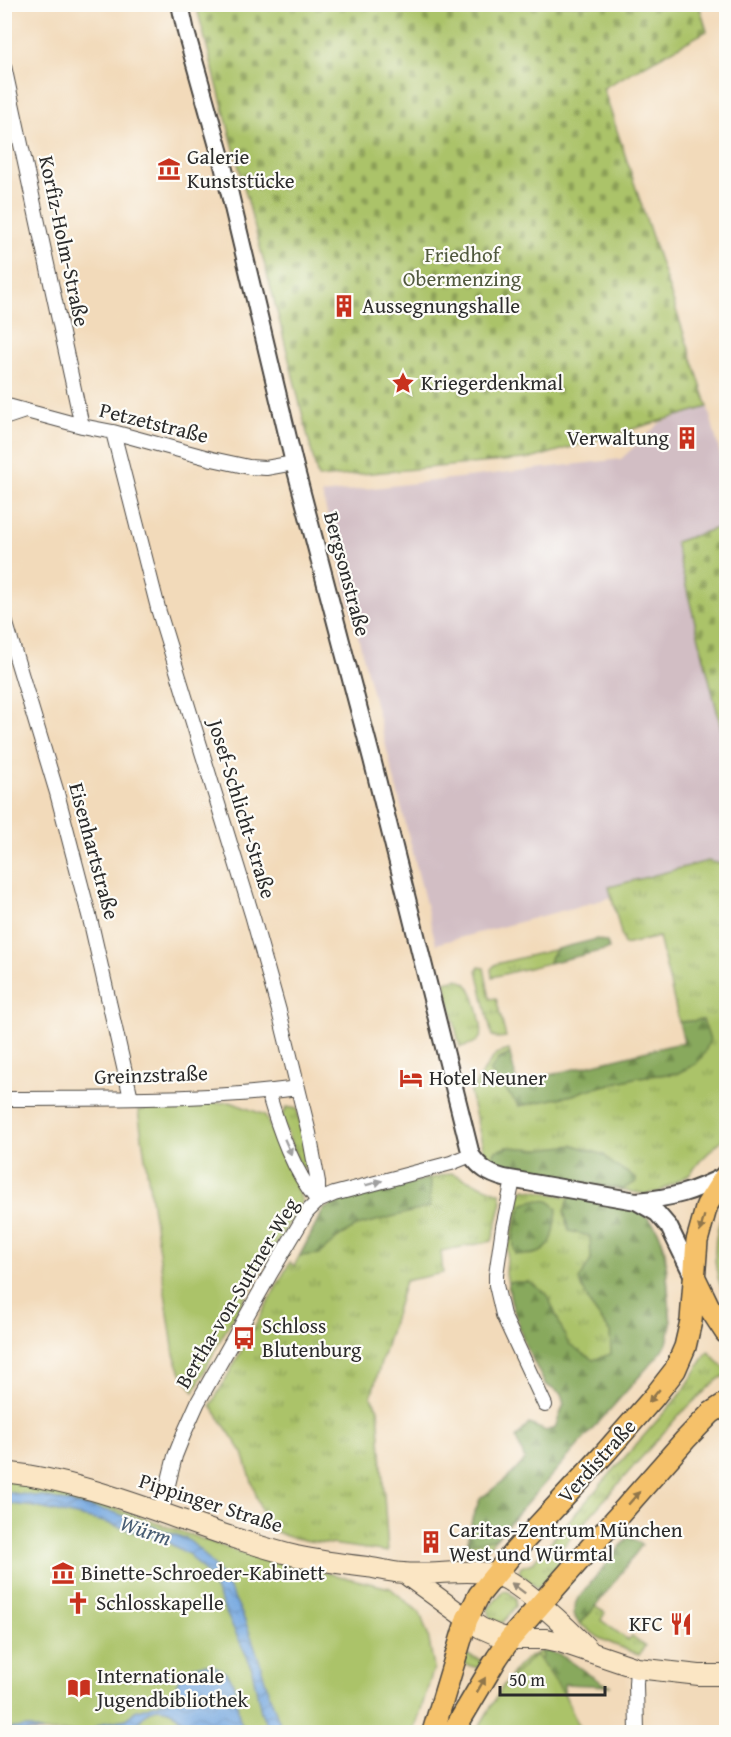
<svg xmlns="http://www.w3.org/2000/svg" width="731" height="1737" font-family="'Gentium Book Plus',serif">
	<style>
		.industrial { fill: #d2bec4 }
		.grass { fill: url(#grass-tufts); stroke: #6b774a; stroke-width: 1.5 }
		.forest { fill: url(#forest-firs); stroke: #5a6a44; stroke-width: 1.5 }
		.cemetery { fill: url(#cemetery-stones); stroke: #6b774a; stroke-width: 1.5 }
		.park { fill: #abc369; stroke: #6b774a; stroke-width: 1.5 }
		.water { fill: url(#water-waves); stroke: #4e6885; stroke-width: 1.5 }
		.lines { fill: none; stroke-linecap: round; stroke-linejoin: round }
		.minor-casing { stroke: #494540; stroke-width: 16 }
		.tertiary-casing { stroke: #494540; stroke-width: 20 }
		.secondary-casing { stroke: #494540; stroke-width: 22 }
		.primary-casing { stroke: #494540; stroke-width: 24 }
		.minor { stroke: #fff; stroke-width: 14 }
		.tertiary { stroke: #fff; stroke-width: 16 }
		.secondary { stroke: #fbe6c4; stroke-width: 20 }
		.primary { stroke: #f5c16b; stroke-width: 21 }
		.oneway { fill: #a0a0a0 }
		.oneway2 { fill: #90764b }
		.oneway3 { fill: #938878 }
		.labels { text-anchor: middle; stroke-width: 4.5; stroke-linejoin: round; paint-order: stroke }
		.poi-label { font-size: 21px; fill: #2b2b2b; stroke: #fdfcf7; text-anchor: start }
		.street-label { font-size: 21px; fill: #2b2b2b; stroke: #fdfcf7 }
		.park-label { font-size: 21px; fill: #51593e; stroke: #fdfcf7 }
		.water-label { font-size: 22px; font-style: italic; fill: #475c73; stroke: #fdfcf7 }
	</style>
	<defs>
		<pattern id="grass-tufts" width="24" height="20" patternUnits="userSpaceOnUse" patternTransform="scale(1.5)"><rect width="24" height="20" fill="#abc369"/><path d="M3 7l-1-3M5 7V3M7 7l1-3M15 17l-1-3M17 17v-4M19 17l1-3" fill="none" stroke="#8b9f57"/></pattern>
		<pattern id="forest-firs" width="22" height="20" patternUnits="userSpaceOnUse" patternTransform="scale(1.5)"><rect width="22" height="20" fill="#88a95d"/><path d="M5 1l3.5 6h-7zM16 11l3.5 6h-7z" fill="#6f8a4d"/></pattern>
		<pattern id="cemetery-stones" width="16" height="16" patternUnits="userSpaceOnUse" patternTransform="scale(1.5)"><rect width="16" height="16" fill="#abc369"/><path d="M2 7V4a2 2 0 0 1 4 0v3zM10 15v-3a2 2 0 0 1 4 0v3z" fill="#8b9f57"/></pattern>
		<pattern id="water-waves" width="16" height="10" patternUnits="userSpaceOnUse" patternTransform="scale(1.5)"><rect width="16" height="10" fill="#72a6df"/><path d="M0 5q4-4 8 0t8 0" fill="none" stroke="#5e87b5"/></pattern>
	</defs>
	<rect width="100%" height="100%" fill="#fdfcf7"/>
	<filter id="ink" filterUnits="userSpaceOnUse"><feTurbulence type="fractalNoise" baseFrequency=".0167" numOctaves="2"/><feDisplacementMap in="SourceGraphic" scale="12" xChannelSelector="R" yChannelSelector="G"/><feConvolveMatrix kernelMatrix="1 2 1 2 8 2 1 2 1" color-interpolation-filters="sRGB"/></filter>
	<filter id="wash" filterUnits="userSpaceOnUse"><feTurbulence type="fractalNoise" baseFrequency=".008" numOctaves="4" result="noise"/><feDisplacementMap in="SourceGraphic" scale="24" xChannelSelector="R" yChannelSelector="G"/><feGaussianBlur stdDeviation="1.35" result="paint"/><feColorMatrix in="noise" values="0 0 0 0 0 0 0 0 0 0 0 0 0 0 0 0 0 1.4 0 .05"/><feComposite in="paint" operator="in"/></filter>
	<g filter="url(#wash)">
		<rect width="100%" height="100%" fill="#f2daba"/>
		<path class="industrial" d="M708 407 726 477V525L675 542 726 747V867L708 862 606 899 436 944 322 494 621 459 661 422Z"/>
		<path class="grass" d="M708 861 726 865V1136L700 1161 690 1174 659 1192 644 1194 524 1174 494 1165 486 1159 470 1093 483 1072 496 1054 509 1050 510 1054 499 1059 519 1106 573 1095 583 1091 638 1077 678 1073 703 1020 679 1022 659 937 624 945 609 887Z
			M557 949 551 956 549 963 492 977 491 969 496 964Z
			M479 967 484 968 490 999 496 998 506 1037 497 1038 492 1036 477 970Z
			M457 979C463 980 468 985 471 990 475 997 484 1030 481 1036 477 1044 468 1045 460 1047L445 982Z
			M287 1107 297 1109 309 1165 301 1168 281 1118Z
			M451 1173 500 1193 502 1202 492 1241 441 1251 443 1273 405 1281 371 1397 378 1409 388 1552 309 1541 286 1536 270 1529 261 1511 243 1453 211 1406 290 1262 294 1266 324 1209 341 1201Z
			M525 1189 626 1207 649 1219 659 1232 665 1249 671 1324 667 1343 484 1552 476 1556C474 1555 470 1551 469 1549 465 1540 472 1515 478 1509L526 1484 546 1431 555 1428 564 1404 561 1394 545 1384 525 1344 511 1301 506 1273 508 1248 521 1192Z
			M726 1204V1300C711 1268 712 1235 726 1204Z
			M708 1351 726 1370V1375L717 1380 679 1415 559 1551 566 1557 537 1588 519 1572 521 1567 532 1563 684 1390Z
			M503 1591 509 1592 516 1598V1607L502 1623 490 1619 488 1609Z
			M596 1606 605 1613 601 1620 628 1640 632 1636 645 1646 639 1655 601 1639 580 1624Z
			M542 1651 543 1657 523 1674 504 1686C514 1669 523 1658 542 1651Z
			M465 1654 482 1660 478 1668 464 1664Z"/>
		<path class="forest" d="M597 939 607 942 609 949 549 963 551 956 557 949Z
			M703 1020 710 1040 704 1054 696 1064 678 1073 638 1077 583 1091 573 1095 519 1106 490 1071 499 1059 510 1054 517 1083 684 1042 679 1022Z
			M574 1145 604 1155 613 1164 636 1178V1182L623 1189 507 1168 492 1160 495 1151 507 1147 540 1149Z
			M431 1178 430 1207 357 1226 338 1238 319 1254 300 1256 324 1209 341 1201Z
			M570 1196C590 1200 617 1201 635 1210 663 1222 665 1250 667 1277 668 1293 669 1308 671 1324L667 1343 662 1351 496 1538 468 1544 472 1519 480 1499 512 1474 525 1460 516 1438 529 1424 546 1431 555 1428 564 1404 561 1394 545 1384 525 1344 511 1301 508 1282H529L547 1294 568 1343 593 1360 611 1354 610 1332 591 1306 579 1280 591 1260 590 1236 569 1231 564 1211Z
			M535 1200 549 1201 557 1209C554 1238 553 1259 516 1254 509 1239 518 1220 522 1205Z
			M629 1536 642 1545 596 1606 580 1624C572 1616 573 1609 577 1600Z
			M542 1651C561 1650 578 1668 593 1677 599 1681 605 1684 611 1686L564 1684 565 1702 578 1732H476L504 1686 523 1674 543 1657Z"/>
		<path class="cemetery" d="M196 5H699L707 31 603 88 708 407 534 458 318 478 279 319Z
			M726 525V747L675 542Z"/>
		<path class="park" d="M230 1102 265 1115 302 1201 220 1340 194 1392 181 1373 174 1354 138 1110Z
			M4 1479 74 1494 242 1553 390 1588 420 1613 428 1635 434 1668 414 1732H5Z
			M536 1654 565 1695 581 1732H476L503 1686Z"/>
		<path class="water" d="M5 1492 43 1497 113 1512 187 1539C230 1572 251 1630 265 1680 270 1698 277 1715 283 1732H270L261 1712 251 1665 209 1577 190 1555 167 1542 104 1522 35 1507 5 1503Z
			M205 1664C241 1669 233 1694 240 1720 241 1725 245 1729 248 1732H185C179 1701 141 1700 137 1732H90L96 1727 104 1723 127 1719 135 1711 165 1701 172 1695 181 1674H189L192 1667Z
			M28 1727 43 1732H5V1729Z"/>
	</g>
	<g filter="url(#ink)">
		<g class="lines">
			<g class="minor-casing">
				<path id="minor" d="M4 66 82 426
					M4 405 82 426 113 432 212 459 249 467 266 468 294 463
					M4 418 25 411
					M113 432 159 612 253 918 279 1011 309 1133 318 1182V1201
					M4 617 57 793 91 923 131 1098
					M268 1092C279 1130 293 1171 318 1201
					M4 1099C102 1098 202 1101 298 1088
					M513 1180 503 1227 496 1275V1285L503 1315 545 1405
					M161 1513 175 1456 185 1431 198 1402 269 1276 307 1212 318 1201 334 1194 451 1163 471 1155
					M637 1732 636 1684 637 1668"/>
			</g>
			<g class="tertiary-casing">
				<path id="tertiary" d="M180 4 186 32 221 157 294 463 372 759 471 1155C480 1168 489 1174 504 1178L636 1201 657 1213 669 1227 694 1278
					M636 1201C673 1198 693 1192 726 1175"/>
			</g>
			<g class="secondary-casing">
				<path id="secondary" d="M4 1472C106 1483 197 1532 296 1556 319 1561 343 1564 367 1567 379 1569 391 1572 403 1573 432 1576 466 1568 494 1574 518 1580 571 1631 589 1650
					M404 1573 467 1619 481 1628 497 1635 510 1639H546L560 1642 637 1668 699 1675H726"/>
			</g>
			<g class="primary-casing">
				<path id="primary" d="M695 1278 709 1307 726 1333
					M433 1732 467 1619 479 1595 512 1554 606 1452 654 1397 675 1370 685 1347 691 1321 697 1241 707 1205 726 1175
					M453 1732 497 1658 510 1639 685 1440 711 1413 726 1403"/>
			</g>
			<use href="#minor" class="minor"/>
			<use href="#tertiary" class="tertiary"/>
			<use href="#secondary" class="secondary"/>
			<use href="#primary" class="primary"/>
		</g>
		<defs><path id="oneway-solid" d="M-6-.8H1V-3.2L6.5 0L1 3.2V.8H-6Z" transform="scale(1.5)"/></defs>
		<g class="oneway">
			<use href="#oneway-solid" transform="translate(288 1147) rotate(66)"/>
			<use href="#oneway-solid" transform="translate(374 1183) rotate(-15)"/>
		</g>
		<g class="oneway2">
			<use href="#oneway-solid" transform="translate(702 1224) rotate(105)"/>
			<use href="#oneway-solid" transform="translate(654 1396) rotate(130)"/>
			<use href="#oneway-solid" transform="translate(634 1498) rotate(-49)"/>
			<use href="#oneway-solid" transform="translate(481 1685) rotate(-60)"/>
		</g>
		<use class="oneway3" href="#oneway-solid" transform="translate(518 1588) rotate(-143)"/>
	</g>
	<defs>
		<g id="museum-bare" transform="scale(1.8)"><path d="M0-6L6-3V-2H-6V-3ZM-5-1h2V3h-2ZM-1-1h2V3h-2ZM3-1h2V3H3ZM-6 4H6V6H-6Z" fill="#c8321e" stroke="#fdfcf7" stroke-width="2.5" paint-order="stroke"/></g>
		<g id="building-bare" transform="scale(1.8)"><path d="M-4-6H4V6H1V3H-1V6H-4ZM-2.5-4.3h1.7v1.8h-1.7ZM.8-4.3h1.7v1.8H.8ZM-2.5-1h1.7V.8h-1.7ZM.8-1h1.7V.8H.8Z" fill="#c8321e" stroke="#fdfcf7" stroke-width="2.5" paint-order="stroke"/></g>
		<g id="sight-bare" transform="scale(1.8)"><path d="M0-6L1.8-2.2L6-1.7L2.9 1.2L3.7 5.4L0 3.3L-3.7 5.4L-2.9 1.2L-6-1.7L-1.8-2.2Z" fill="#c8321e" stroke="#fdfcf7" stroke-width="2.5" paint-order="stroke"/></g>
		<g id="hotel-bare" transform="scale(1.8)"><path d="M-6-4.5h1.5V1H6V5H4.5V3h-9V5H-6ZM-4 0a1.8 1.8 0 1 1 3.6 0ZM.5 0V-2.5h3Q6-2.5 6 0Z" fill="#c8321e" stroke="#fdfcf7" stroke-width="2.5" paint-order="stroke"/></g>
		<g id="bus-bare" transform="scale(1.8)"><path d="M-5-6H5V4H4V6H2V4H-2V6H-4V4H-5ZM-3.5-4V0h7V-4ZM-3.5 1.2v1.5H-2V1.2ZM2 1.2v1.5H3.5V1.2Z" fill="#c8321e" stroke="#fdfcf7" stroke-width="2.5" paint-order="stroke"/></g>
		<g id="church-bare" transform="scale(1.8)"><path d="M-1.2-6h2.4v3.5h3.3v2.4h-3.3V6h-2.4V-.1h-3.3v-2.4h3.3Z" fill="#c8321e" stroke="#fdfcf7" stroke-width="2.5" paint-order="stroke"/></g>
		<g id="restaurant-bare" transform="scale(1.8)"><path d="M-5-6h1v4h1v-4h1v4h1v-4h1v5L-1.5 .5V6h-2V.5L-5-1ZM5-6V6H3V1.5H1.5Q1.5-4 5-6Z" fill="#c8321e" stroke="#fdfcf7" stroke-width="2.5" paint-order="stroke"/></g>
		<g id="library-bare" transform="scale(1.8)"><path d="M-6-4Q-3-5.5-.7-3.5V5Q-3 3-6 4ZM6-4Q3-5.5 .7-3.5V5Q3 3 6 4Z" fill="#c8321e" stroke="#fdfcf7" stroke-width="2.5" paint-order="stroke"/></g>
	</defs>
	<g fill-rule="evenodd">
		<use href="#museum-bare" x="169" y="169"/>
		<use href="#building-bare" x="344" y="306"/>
		<use href="#sight-bare" x="403" y="383"/>
		<use href="#building-bare" x="687" y="438"/>
		<use href="#hotel-bare" x="411" y="1078"/>
		<use href="#bus-bare" x="244" y="1338"/>
		<use href="#building-bare" x="431" y="1542"/>
		<use href="#museum-bare" x="63" y="1573"/>
		<use href="#church-bare" x="78" y="1603"/>
		<use href="#restaurant-bare" x="681" y="1624"/>
		<use href="#library-bare" x="79" y="1688"/>
	</g>
	<g class="labels">
		<g class="poi-label">
			<text x="187" y="164">Galerie<tspan x="187" dy="24">Kunststücke</tspan></text>
			<text x="362" y="313">Aussegnungshalle</text>
			<text x="421" y="390">Kriegerdenkmal</text>
			<text x="669" y="445" text-anchor="end">Verwaltung</text>
			<text x="429" y="1085">Hotel Neuner</text>
			<text x="262" y="1333">Schloss<tspan x="262" dy="24">Blutenburg</tspan></text>
			<text x="449" y="1537">Caritas-Zentrum München<tspan x="449" dy="24">West und Würmtal</tspan></text>
			<text x="81" y="1580">Binette-Schroeder-Kabinett</text>
			<text x="96" y="1610">Schlosskapelle</text>
			<text x="663" y="1631" text-anchor="end">KFC</text>
			<text x="97" y="1683">Internationale<tspan x="97" dy="24">Jugendbibliothek</tspan></text>
		</g>
		<g class="street-label">
			<text transform="translate(64 241) rotate(78)" y="7">Korfiz-Holm-Straße</text>
			<text transform="translate(154 423) rotate(14)" y="7">Petzetstraße</text>
			<text transform="translate(347 574) rotate(75)" y="7">Bergsonstraße</text>
			<text transform="translate(242 809) rotate(73)" y="7">Josef-Schlicht-Straße</text>
			<text transform="translate(94 851) rotate(75)" y="7">Eisenhartstraße</text>
			<text transform="translate(151 1075) rotate(-2)" y="7">Greinzstraße</text>
			<text transform="translate(237 1293) rotate(-59)" y="7">Bertha-von-Suttner-Weg</text>
			<text transform="translate(597 1461) rotate(-48)" y="7">Verdistraße</text>
			<text transform="translate(211 1503) rotate(18)" y="7">Pippinger Straße</text>
		</g>
		<g class="park-label">
			<text x="462" y="262">Friedhof<tspan x="462" dy="24">Obermenzing</tspan></text>
		</g>
		<g class="water-label">
			<text transform="translate(146 1530) rotate(19)" y="8">Würm</text>
		</g>
	</g>
	<rect width="731" height="1737" fill="none" stroke="#fdfcf7" stroke-width="24"/>
	<path d="M500 1686v9h105v-9" fill="none" stroke="#2b2b2b" stroke-width="3"/>
	<text x="509" y="1686" font-size="18" fill="#2b2b2b" stroke="#fdfcf7" stroke-width="4.5" paint-order="stroke">50 m</text>
</svg>
